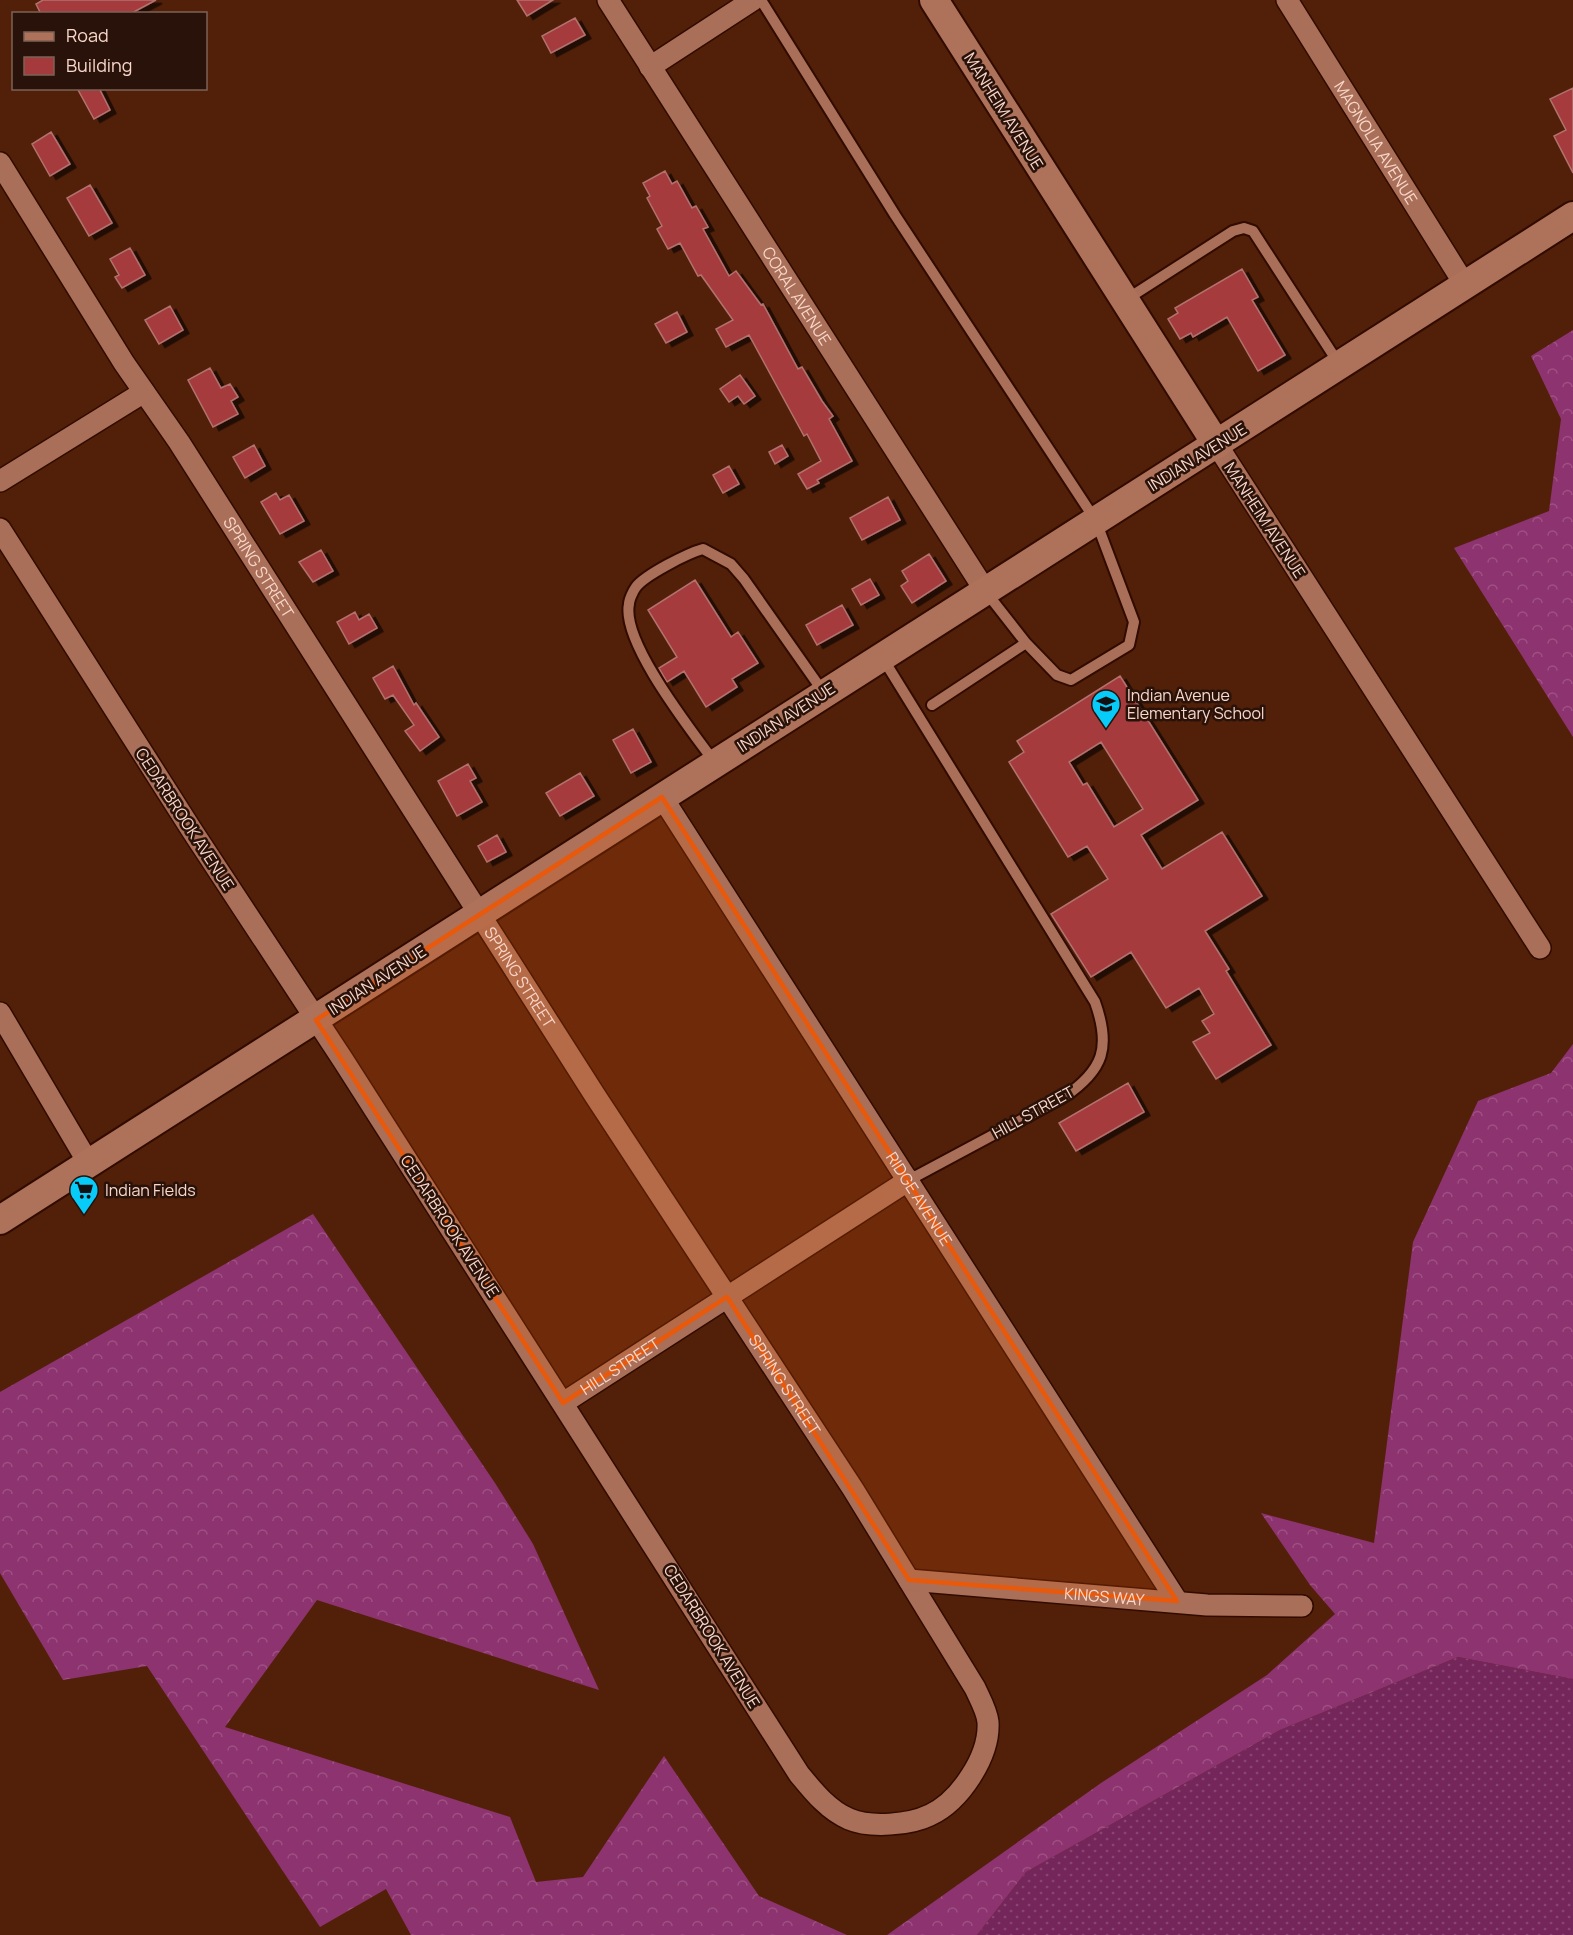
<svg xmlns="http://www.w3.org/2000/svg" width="1573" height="1935" font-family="Manrope,sans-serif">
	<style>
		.grass { fill: url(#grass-dots) }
		.forest { fill: url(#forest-crowns) }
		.building { fill: #a53a3c; stroke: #b2726f; stroke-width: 1.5; fill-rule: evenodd; filter: url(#shadow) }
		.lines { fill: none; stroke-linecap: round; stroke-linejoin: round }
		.lane-casing { stroke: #310b00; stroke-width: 14 }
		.street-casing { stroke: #310b00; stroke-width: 24 }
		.secondary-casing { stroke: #310b00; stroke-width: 32 }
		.lane { stroke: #a96f58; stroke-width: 10 }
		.street { stroke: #a96f58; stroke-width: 21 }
		.secondary { stroke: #ae715a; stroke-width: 28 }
		.marked { fill: #e8590c; fill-opacity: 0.2; stroke: #e8590c; stroke-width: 4.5; stroke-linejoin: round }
		.labels { text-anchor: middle; stroke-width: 5; stroke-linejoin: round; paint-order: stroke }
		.street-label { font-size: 16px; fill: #f9d7ca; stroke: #291209 }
		.poi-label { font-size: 16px; fill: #f9d7ca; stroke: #291209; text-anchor: start }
	</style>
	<defs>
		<pattern id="grass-dots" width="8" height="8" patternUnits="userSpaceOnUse" patternTransform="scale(1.5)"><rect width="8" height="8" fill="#74265b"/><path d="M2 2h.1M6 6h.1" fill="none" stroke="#894571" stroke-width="1.8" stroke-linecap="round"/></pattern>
		<pattern id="forest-crowns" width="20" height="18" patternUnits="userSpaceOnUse" patternTransform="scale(1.5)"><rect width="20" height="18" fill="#8d3370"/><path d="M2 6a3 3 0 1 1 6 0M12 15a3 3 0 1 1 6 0" fill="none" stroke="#9e5083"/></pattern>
		<filter id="shadow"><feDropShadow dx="6" dy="3.5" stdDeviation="0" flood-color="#0009"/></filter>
	</defs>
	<rect width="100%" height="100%" fill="#522009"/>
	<path class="grass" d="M1458 1657 1573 1679V1935H977L1026 1872 1280 1730Z"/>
	<path class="forest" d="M1573 330V737L1454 548 1549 511 1561 419 1531 356Z
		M1573 1044V1679L1458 1657 1280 1730 1026 1872 977 1935H887L1101 1783 1267 1675 1335 1614 1310 1585 1261 1513 1374 1543 1413 1242 1478 1101 1551 1073Z
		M313 1214 495 1483 533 1544 599 1690 317 1600 225 1727 510 1817 536 1882 583 1877 664 1756 759 1896 847 1935H411L386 1889 320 1927 147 1666 63 1680 0 1573V1392Z"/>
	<path class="building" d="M43 0H156L130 14H41L36 4Z
		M517 0H553L527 16Z
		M575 18 585 35 551 53 542 36Z
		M77 88H99L110 110 94 119Z
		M1573 88V173L1554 136 1566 130 1550 99Z
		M51 132 70 164 50 176 32 144Z
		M665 171 672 184 677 181 692 208 696 206 708 227 703 229 729 276 736 271 761 305 763 304 798 369 802 367 822 401 833 416 829 419 852 461 817 480 819 483 807 489 798 474 821 461 807 434 804 436 749 335 726 347 716 329 733 320 701 275 698 276 680 243 668 249 657 229 662 226 647 198 650 196 643 183Z
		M90 185 112 223 89 236 67 198Z
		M130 248 145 275 122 288 115 277 119 275 110 259Z
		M1242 269 1258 297 1252 300 1285 355 1258 371 1227 317 1193 337 1191 333 1180 339 1168 319 1178 313 1175 308Z
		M170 306 183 330 159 344 145 320Z
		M677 312 687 332 666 343 655 324Z
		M210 368 221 388 230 384 238 397 231 401 238 414 213 427 188 380Z
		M740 375 755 396 744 404 738 396 729 402 720 389Z
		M254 445 265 466 245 478 233 457Z
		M782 445 788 456 775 464 769 452Z
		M729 466 739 484 723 493 713 475Z
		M276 493 280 500 289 495 304 521 280 534 261 502Z
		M888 497 900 520 862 540 850 518Z
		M321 550 333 571 313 582 299 562Z
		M929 554 946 581 912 603 901 586 908 581 902 571Z
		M870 579 879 595 861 605 852 589Z
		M695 580 731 637 738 632 758 663 732 679 737 687 706 707 684 671 667 682 659 668 677 657 648 610Z
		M842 605 853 625 817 645 806 625Z
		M355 612 359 620 369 614 377 628 349 644 337 622Z
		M393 666 414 705 416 703 439 737 420 751 405 731 414 725 393 695 385 699 373 678Z
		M1120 676 1198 800 1141 835 1162 869 1222 832 1262 896 1205 931 1229 969 1226 971 1271 1045 1216 1079 1193 1042 1210 1033 1202 1021 1214 1014 1199 988 1166 1008 1131 952 1091 977 1051 914 1108 879 1087 846 1068 857 1009 762 1024 752 1017 741ZM1101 742 1143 809 1114 827 1087 783 1083 785 1069 762Z
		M633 729 651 762 631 773 613 740Z
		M468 764 476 778 470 781 482 802 457 816 438 781Z
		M580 773 594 796 560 816 546 793Z
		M497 835 506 852 487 862 478 846Z
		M1128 1083 1144 1112 1076 1151 1059 1123Z"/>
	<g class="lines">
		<g class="lane-casing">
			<path id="lane" d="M761 0 895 215 1096 521 1134 622 1129 645 1071 680 1057 675 1026 643 986 592
				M1127 299 1233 231 1244 228 1253 231 1339 364
				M882 657 1095 1002C1111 1047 1104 1070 1064 1097L909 1180
				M932 705 1026 643
				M715 763C692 731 621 642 629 604 629 600 633 591 636 587 645 575 688 553 703 549L731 564 744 579 824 693"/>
		</g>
		<g class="street-casing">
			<g id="street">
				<path id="s1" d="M608 0 986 592"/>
				<path id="s2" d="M1287 0 1465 285"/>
				<path d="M650 67 753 0"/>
				<path id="s3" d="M0 163 124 363 179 442 594 1094 853 1489 975 1688C980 1699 987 1711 988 1722 990 1756 960 1801 930 1815 910 1825 870 1828 849 1819 828 1810 813 1791 799 1774L343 1060 191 829 0 529"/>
				<path d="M1217 445 1540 948"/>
				<path d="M0 481 144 392"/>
				<path id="s4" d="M662 797 1177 1601"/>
				<path d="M0 1013 89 1164"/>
				<path id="s5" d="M563 1403 909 1180"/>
				<path id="s6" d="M909 1580 1207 1605 1302 1606"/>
			</g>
		</g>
		<g class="secondary-casing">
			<path id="secondary" d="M934 0 1217 445
				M0 1220 1573 216"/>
		</g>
		<use href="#lane" class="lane"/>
		<use href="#street" class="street"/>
		<use href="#secondary" class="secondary"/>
	</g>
	<path class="marked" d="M662 797 1177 1601 909 1580 727 1297 563 1403 316 1020Z"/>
	<defs>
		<g id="school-pin" transform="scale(1.5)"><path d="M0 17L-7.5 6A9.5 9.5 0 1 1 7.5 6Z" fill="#07cbf9" stroke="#291209"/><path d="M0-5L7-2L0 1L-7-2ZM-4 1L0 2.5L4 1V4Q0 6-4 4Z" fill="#111"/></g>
		<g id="supermarket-pin" transform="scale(1.5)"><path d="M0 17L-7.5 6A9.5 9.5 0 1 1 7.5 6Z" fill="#07cbf9" stroke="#291209"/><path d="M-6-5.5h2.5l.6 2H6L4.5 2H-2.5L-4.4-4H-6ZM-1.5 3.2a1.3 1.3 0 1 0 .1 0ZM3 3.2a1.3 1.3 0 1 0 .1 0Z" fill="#111"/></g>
	</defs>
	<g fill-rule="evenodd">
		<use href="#school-pin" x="1106" y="704"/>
		<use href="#supermarket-pin" x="84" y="1190"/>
	</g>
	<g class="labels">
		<g class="street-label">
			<text transform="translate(1004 111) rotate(58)" y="6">MANHEIM AVENUE</text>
			<text dy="6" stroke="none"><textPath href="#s2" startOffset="168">MAGNOLIA AVENUE</textPath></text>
			<text dy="6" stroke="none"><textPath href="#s1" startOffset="351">CORAL AVENUE</textPath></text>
			<text transform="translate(1197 457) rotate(-32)" y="6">INDIAN AVENUE</text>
			<text transform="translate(1265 520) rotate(57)" y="6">MANHEIM AVENUE</text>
			<text dy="6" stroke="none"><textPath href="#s3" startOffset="480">SPRING STREET</textPath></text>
			<text transform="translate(786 717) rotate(-33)" y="6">INDIAN AVENUE</text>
			<text transform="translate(185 819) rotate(57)" y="6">CEDARBROOK AVENUE</text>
			<text dy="6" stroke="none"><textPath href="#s3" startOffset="966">SPRING STREET</textPath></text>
			<text transform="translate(377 980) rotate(-33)" y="6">INDIAN AVENUE</text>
			<text transform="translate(1033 1112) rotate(-29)" y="6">HILL STREET</text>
			<text dy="6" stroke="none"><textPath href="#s4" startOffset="477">RIDGE AVENUE</textPath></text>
			<text transform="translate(450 1226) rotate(57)" y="6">CEDARBROOK AVENUE</text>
			<text dy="6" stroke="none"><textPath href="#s5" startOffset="68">HILL STREET</textPath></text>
			<text dy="6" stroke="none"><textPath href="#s3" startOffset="1452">SPRING STREET</textPath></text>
			<text dy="6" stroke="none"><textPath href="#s6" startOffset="196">KINGS WAY</textPath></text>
			<text transform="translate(712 1636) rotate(58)" y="6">CEDARBROOK AVENUE</text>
		</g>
		<g class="poi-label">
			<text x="1127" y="701">Indian Avenue<tspan x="1127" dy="18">Elementary School</tspan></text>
			<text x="105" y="1196">Indian Fields</text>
		</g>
	</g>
	<rect x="12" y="12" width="195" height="78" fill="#291209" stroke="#7c6156" stroke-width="1.5"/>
	<rect x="24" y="32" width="30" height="9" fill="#ae715a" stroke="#7c6156" stroke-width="1.5"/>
	<text x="66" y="42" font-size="18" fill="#f9d7ca">Road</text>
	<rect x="24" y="57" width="30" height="18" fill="#a53a3c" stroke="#7c6156" stroke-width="1.5"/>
	<text x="66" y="72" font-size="18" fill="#f9d7ca">Building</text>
</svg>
